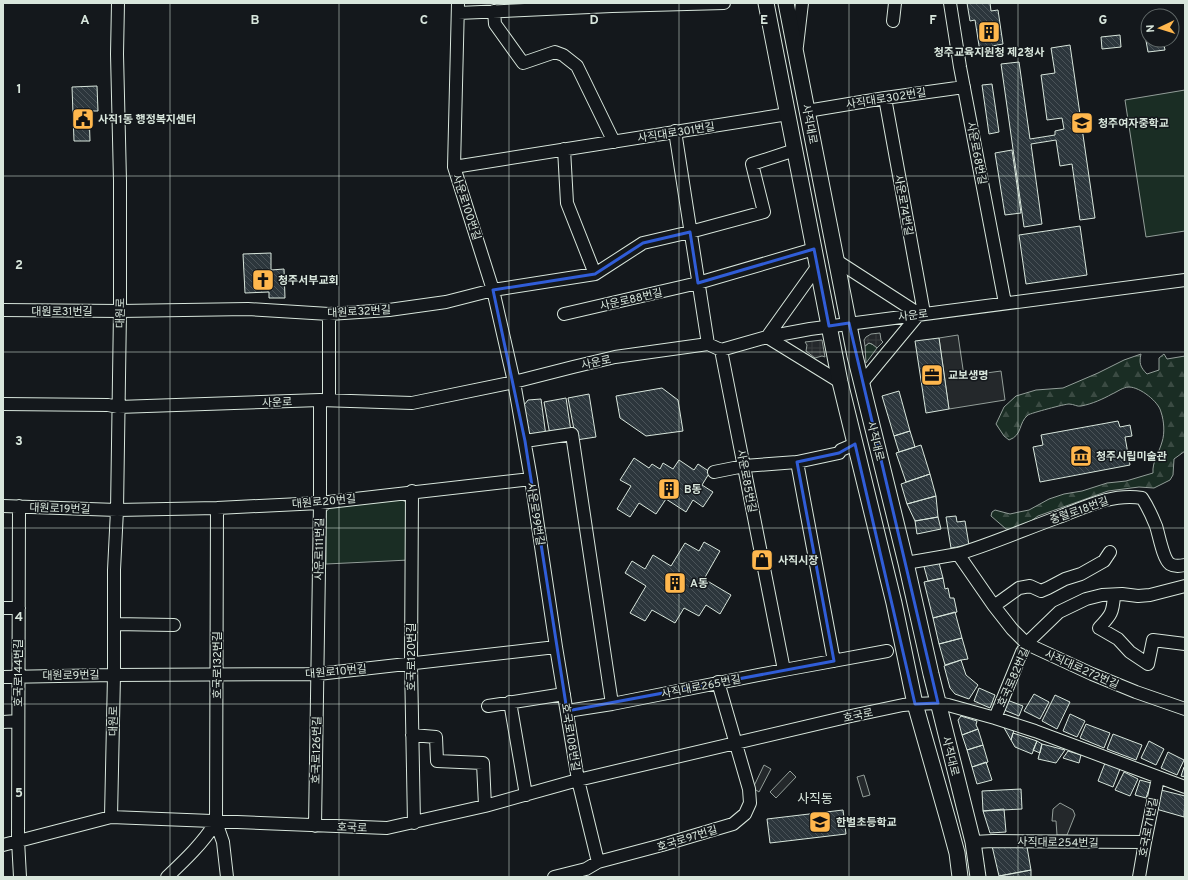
<svg xmlns="http://www.w3.org/2000/svg" width="1188" height="880" font-family="Overpass,'Noto Sans KR',sans-serif">
	<style>
		.green { fill: #1a2d24; stroke: #939e99 }
		.forest { fill: url(#forest-firs); stroke: #939e99 }
		.parking { fill: #24282b; stroke: #939e99 }
		.plaza { fill: url(#plaza-grid); stroke: #939e99 }
		.building { fill: url(#building-back-hatch); stroke: #d8e6dc }
		.lines { fill: none; stroke-linecap: round; stroke-linejoin: round }
		.minor-casing { stroke: #d8e6dc; stroke-width: 14 }
		.major-casing { stroke: #d8e6dc; stroke-width: 17 }
		.minor { stroke: #14181c; stroke-width: 12 }
		.major { stroke: #14181c; stroke-width: 15 }
		.marked { fill: none; stroke: #305dd8; stroke-width: 3; stroke-linejoin: round }
		.grid { fill: none; stroke: #d8e6dc; stroke-width: 1; stroke-opacity: 0.55 }
		.labels { text-anchor: middle; stroke-width: 3; stroke-linejoin: round; paint-order: stroke }
		.poi-label { font-size: 11px; font-weight: bold; fill: #d8e6dc; stroke: #14181c; text-anchor: start }
		.street-label { font-size: 11px; fill: #d8e6dc; stroke: #14181c }
		.quarter-label { font-size: 13px; fill: #d8e6dc; stroke: #14181c }
		.grid-label { font-size: 13px; text-anchor: middle; font-weight: bold; fill: #d8e6dc; stroke: #14181c; stroke-width: 3; stroke-linejoin: round; paint-order: stroke }
	</style>
	<defs>
		<pattern id="forest-firs" width="22" height="20" patternUnits="userSpaceOnUse"><rect width="22" height="20" fill="#1a2d24"/><path d="M5 1l3.5 6h-7zM16 11l3.5 6h-7z" fill="#3b4b43"/></pattern>
		<pattern id="plaza-grid" width="8" height="8" patternUnits="userSpaceOnUse"><rect width="8" height="8" fill="#24282b"/><path d="M0 4h8M4 0v8" fill="none" stroke="#393d3f"/></pattern>
		<pattern id="building-back-hatch" width="6" height="6" patternUnits="userSpaceOnUse"><rect width="6" height="6" fill="#2c363c"/><path d="M-1 5l2 2M0 0l6 6M5-1l2 2" fill="none" stroke="#4a5358"/></pattern>
	</defs>
	<rect width="100%" height="100%" fill="#14181c"/>
	<path class="green" d="M1185 90V231L1146 237 1125 100Z
		M869 343 874 345 877 348 866 363 865 346Z
		M398 498 408 503 409 560 326 564V512L332 505Z"/>
	<path class="forest" d="M1141 354C1139 363 1140 367 1147 374L1159 370V358L1164 354 1167 359 1185 356V451L1174 459 1173 475 1170 480 1154 488 1139 487 1108 491 1038 516 1024 526 1014 530 1006 529 991 516 992 512 995 510 1010 514 1019 512 1029 510 1049 499 1064 494 1082 491 1107 483 1126 481 1153 473C1152 462 1159 453 1162 442 1165 433 1164 421 1161 412 1159 402 1140 387 1129 387 1123 387 1117 392 1112 394 1103 399 1092 404 1081 406 1077 407 1074 404 1069 404 1065 404 1031 413 1028 415 1018 423 1023 435 1009 440L1004 436 996 424 1004 407 1016 396 1036 390 1063 388 1098 373 1124 360Z"/>
	<path class="parking" d="M958 335 964 376 1001 371 1005 400 949 409 939 338Z
		M764 765 771 769 759 792 753 788Z
		M790 771 796 777 776 798 770 792Z
		M864 775 870 795 863 797 857 777Z
		M1060 803 1073 810 1075 815 1067 835H1057L1056 821H1052L1053 809Z"/>
	<path class="plaza" d="M880 333 881 340 883 342 877 348 872 344 869 343 865 346 864 340 866 337 871 334Z
		M822 340 825 357 822 356 815 358 806 351 807 345 805 342Z"/>
	<path class="building" d="M967 3H990L991 11 998 10 1003 44 992 46 993 50 980 52 975 20 970 21Z
		M1148 23V40H1163L1165 50 1148 52 1143 24Z
		M1120 35 1121 47 1102 49 1101 37Z
		M1070 45 1095 218 1080 220 1072 164 1060 166 1056 140 1031 144 1042 224 1024 227 1001 64 1019 62 1030 139 1055 135V131L1064 129 1062 118 1047 120 1041 75 1055 73 1051 48Z
		M992 84 999 132 989 134 982 85Z
		M97 86 98 111H89L90 141H74L72 87Z
		M1012 150 1021 213 1005 215 995 153Z
		M1080 226 1087 275 1026 284 1019 235Z
		M271 253V270L284 269 285 298H269V292L245 293 243 254Z
		M939 338 949 409 926 413 915 341Z
		M662 388 678 400 683 431 646 436 620 418 616 396Z
		M899 391 910 431 894 436 882 396Z
		M589 394 596 437 576 440 568 398Z
		M566 398 571 431 550 435 544 402Z
		M541 399 546 436 528 439 524 405 528 400Z
		M1118 421 1120 427 1130 425 1132 436 1125 437 1130 465 1040 482 1033 447 1043 445 1041 435Z
		M910 431 915 447 899 452 894 436Z
		M921 445 930 474 906 482 896 453Z
		M634 458 649 468 652 464 660 469 663 463 673 469 679 460 694 470 698 464 710 472 702 485 713 492 703 507 693 500 686 512 666 499 656 514 639 503 630 517 617 509 631 486 620 480Z
		M930 474 936 496 907 504 901 484Z
		M936 496 938 517 915 521 907 504Z
		M956 516 957 522 965 521 969 545 951 548 946 517Z
		M938 517 941 529 917 534 915 521Z
		M704 542 720 551 704 579 731 595 720 614 706 605 699 616 684 608 675 623 652 610 645 621 630 613 646 586 625 573 632 561 645 569 653 555 671 566 685 543 699 551Z
		M938 559 943 578 928 581 923 563Z
		M943 578 945 589 948 588 950 598H954L957 612 933 618 924 582Z
		M955 612 962 638 939 644 933 618Z
		M962 638 968 659 961 660 945 665 939 644Z
		M961 660 966 675 978 685 969 699 955 694 950 688 944 666Z
		M979 688 995 695 990 708 974 701Z
		M1034 694 1049 702 1040 719 1024 711Z
		M1055 695 1070 702 1057 729 1042 721Z
		M1007 700 1023 706 1019 716 1004 710Z
		M1070 714 1085 721 1077 737 1063 731Z
		M961 716 977 721 976 725 978 729 962 735 958 720Z
		M1086 724 1110 733 1104 748 1080 738Z
		M1003 726 1014 730 1011 740Z
		M978 729 983 745 967 750 962 735Z
		M1013 733 1037 741 1032 754 1015 747 1011 740Z
		M1113 734 1142 745 1136 760 1107 749Z
		M1037 741 1042 744 1040 753 1033 750Z
		M1149 741 1164 749 1156 765 1141 758Z
		M1042 744 1065 750 1056 763 1038 759Z
		M983 745 988 762 972 767 967 750Z
		M1068 751 1081 755 1079 763 1063 758Z
		M1168 752 1184 760 1177 775 1161 768Z
		M986 762 992 780 977 784 972 767Z
		M1105 763 1120 769 1113 787 1098 781Z
		M1184 767H1185V777L1181 776Z
		M1124 772 1138 779 1130 796 1115 790Z
		M1140 780 1151 783 1146 798 1135 795Z
		M1021 789 1022 809 983 811 982 791Z
		M1161 790 1185 796 1184 817 1156 809Z
		M1004 809 1006 832 990 833 983 811Z
		M843 810 846 834 770 843 767 819Z
		M992 846 1027 847 1031 870 999 876Z
		M1031 870V877H999V876Z"/>
	<g class="lines">
		<g class="minor-casing">
			<path id="minor" d="M458 3 454 167 493 290 514 382 531 479 556 647 578 780 598 862
				M950 3 960 67 1005 303
				M494 11 495 24 523 63 555 52 563 55 577 66 614 142
				M458 13 612 6 724 3
				M893 21 895 3
				M797 46 802 3
				M885 98 924 313
				M807 111 885 98 964 87
				M675 131 708 344
				M564 149 567 203 595 274
				M454 167 788 114
				M837 261 919 314
				M3 310 120 311 248 309 329 314 389 310 446 302 493 290 595 274 643 243 690 232 764 212 752 164 795 150
				M329 314V400
				M564 314 698 283 814 249
				M767 337 817 267
				M767 337 840 382
				M721 350 784 670
				M861 384 919 314
				M3 404 108 405 118 407 320 400 412 403 514 382 573 367 615 357 708 344 721 350 767 337 810 329 1185 280
				M525 441 572 434 612 704
				M797 462 834 661
				M714 472 744 466 797 462 839 453 841 450 855 444
				M412 491 411 664 414 823
				M3 506 117 510 217 508 320 503 531 479
				M19 506 18 840 20 877
				M217 508 216 822 223 842 227 877
				M958 554C992 544 1025 529 1059 517 1085 507 1113 493 1142 498 1148 507 1152 516 1156 526 1159 535 1163 559 1170 564 1175 567 1180 566 1185 565
				M906 563 958 554 994 606 1012 629 1027 644 1092 674 1136 692 1185 709
				M1114 595C1113 613 1111 615 1099 628L1118 639 1130 652 1148 664 1153 640 1185 644
				M994 606 1019 588 1030 586 1041 591 1048 588 1065 579 1081 574 1104 561 1110 552
				M3 608H19
				M114 624 174 625
				M3 677 114 675 318 674 556 647
				M510 702 526 795
				M488 706 564 694
				M567 711 612 704 784 670 887 651
				M995 718 1022 652 1030 640 1059 612 1086 599 1102 595 1122 594 1138 596 1150 595 1185 586
				M3 722 18 721
				M412 735 436 737 437 761 483 763 485 806
				M111 817 114 675V570L117 510 120 311V181L117 54 118 3
				M315 826 320 503V400
				M973 842 993 841 1145 842
				M3 845 111 817 387 828 485 806 578 780 851 716 903 705 915 704 938 703 948 705 995 718 1035 731 1185 787
				M167 877C185 860 203 843 216 822
				M554 877 586 869 598 862 662 845 733 824 745 814 750 803 749 789 718 682
				M1139 877 1145 842 1158 778"/>
		</g>
		<g class="major-casing">
			<path id="major" d="M766 3 840 382 894 603 915 704 948 820 957 853 960 877
				M786 3 855 356 906 563 931 674 973 842 978 877"/>
		</g>
		<use href="#minor" class="minor"/>
		<use href="#major" class="major"/>
	</g>
	<path class="marked" d="M690 232 698 283 814 249 829 326 849 323 938 703 915 704 855 444 839 453 797 462 834 661 567 711 525 441 493 290 595 274 643 243Z"/>
	<path class="grid" d="M170 3V877M339 3V877M509 3V877M679 3V877M849 3V877M1018 3V877M3 176H1185M3 352H1185M3 528H1185M3 704H1185"/>
	<defs>
		<g id="building-square" transform="scale(1.15)"><rect x="-9" y="-9" width="18" height="18" rx="4" fill="#ffb74d" stroke="#14181c"/><path d="M-4-6H4V6H1V3H-1V6H-4ZM-2.5-4.3h1.7v1.8h-1.7ZM.8-4.3h1.7v1.8H.8ZM-2.5-1h1.7V.8h-1.7ZM.8-1h1.7V.8H.8Z" fill="#111"/></g>
		<g id="civic-square" transform="scale(1.15)"><rect x="-9" y="-9" width="18" height="18" rx="4" fill="#ffb74d" stroke="#14181c"/><path d="M-.6-6.5H3V-4.5H.6V-3L4-1V1h2V6H-6V1h2V-1L-.6-3ZM-1.2 2.5V6h2.4V2.5Z" fill="#111"/></g>
		<g id="school-square" transform="scale(1.15)"><rect x="-9" y="-9" width="18" height="18" rx="4" fill="#ffb74d" stroke="#14181c"/><path d="M0-5L7-2L0 1L-7-2ZM-4 1L0 2.5L4 1V4Q0 6-4 4Z" fill="#111"/></g>
		<g id="church-square" transform="scale(1.15)"><rect x="-9" y="-9" width="18" height="18" rx="4" fill="#ffb74d" stroke="#14181c"/><path d="M-1.2-6h2.4v3.5h3.3v2.4h-3.3V6h-2.4V-.1h-3.3v-2.4h3.3Z" fill="#111"/></g>
		<g id="office-square" transform="scale(1.15)"><rect x="-9" y="-9" width="18" height="18" rx="4" fill="#ffb74d" stroke="#14181c"/><path d="M-6-3h4V-5.5h4V-3h4V5H-6ZM-1-4.5V-3h2v-1.5ZM-6 0V1H6V0Z" fill="#111"/></g>
		<g id="museum-square" transform="scale(1.15)"><rect x="-9" y="-9" width="18" height="18" rx="4" fill="#ffb74d" stroke="#14181c"/><path d="M0-6L6-3V-2H-6V-3ZM-5-1h2V3h-2ZM-1-1h2V3h-2ZM3-1h2V3H3ZM-6 4H6V6H-6Z" fill="#111"/></g>
		<g id="shop-square" transform="scale(1.15)"><rect x="-9" y="-9" width="18" height="18" rx="4" fill="#ffb74d" stroke="#14181c"/><path d="M-5-2.5h2.3a2.7 3.5 0 0 1 5.4 0H5L5.5 6h-11ZM-1.5-2.5h3a1.5 2.3 0 0 0-3 0Z" fill="#111"/></g>
	</defs>
	<g fill-rule="evenodd">
		<use href="#building-square" x="989" y="32"/>
		<use href="#civic-square" x="83" y="119"/>
		<use href="#school-square" x="1082" y="123"/>
		<use href="#church-square" x="263" y="280"/>
		<use href="#office-square" x="932" y="375"/>
		<use href="#museum-square" x="1081" y="456"/>
		<use href="#building-square" x="669" y="489"/>
		<use href="#shop-square" x="762" y="560"/>
		<use href="#building-square" x="675" y="583"/>
		<use href="#school-square" x="820" y="822"/>
	</g>
	<g class="labels">
		<g class="poi-label">
			<text x="989" y="56" text-anchor="middle">청주교육지원청 제2청사</text>
			<text x="98" y="123">사직1동 행정복지센터</text>
			<text x="1098" y="127">청주여자중학교</text>
			<text x="278" y="284">청주서부교회</text>
			<text x="948" y="379">교보생명</text>
			<text x="1096" y="460">청주시립미술관</text>
			<text x="684" y="493">B동</text>
			<text x="778" y="564">사직시장</text>
			<text x="690" y="587">A동</text>
			<text x="836" y="826">한벌초등학교</text>
		</g>
		<g class="street-label">
			<text transform="translate(886 98) rotate(-9)" y="4">사직대로302번길</text>
			<text transform="translate(810 124) rotate(79)" y="4">사직대로</text>
			<text transform="translate(676 132) rotate(-9)" y="4">사직대로301번길</text>
			<text transform="translate(977 153) rotate(79)" y="4">사운로68번길</text>
			<text transform="translate(904 205) rotate(80)" y="4">사운로74번길</text>
			<text transform="translate(467 207) rotate(72)" y="4">사운로100번길</text>
			<text transform="translate(631 299) rotate(-13)" y="4">사운로88번길</text>
			<text x="62" y="315">대원로31번길</text>
			<text transform="translate(359 311) rotate(-3)" y="4">대원로32번길</text>
			<text transform="translate(120 313) rotate(-89)" y="4">대원로</text>
			<text transform="translate(913 315) rotate(-7)" y="4">사운로</text>
			<text transform="translate(596 362) rotate(-12)" y="4">사운로</text>
			<text transform="translate(277 402) rotate(-2)" y="4">사운로</text>
			<text transform="translate(876 441) rotate(76)" y="4">사직대로</text>
			<text transform="translate(747 481) rotate(79)" y="4">사운로85번길</text>
			<text transform="translate(324 501) rotate(-5)" y="4">대원로20번길</text>
			<text transform="translate(60 508) rotate(2)" y="4">대원로19번길</text>
			<text transform="translate(1079 510) rotate(-19)" y="4">충렬로18번길</text>
			<text transform="translate(536 514) rotate(81)" y="4">사운로99번길</text>
			<text transform="translate(319 549) rotate(-89)" y="4">사운로111번길</text>
			<text transform="translate(411 657) rotate(-90)" y="4">호국로120번길</text>
			<text transform="translate(217 665) rotate(-90)" y="4">호국로132번길</text>
			<text transform="translate(1082 669) rotate(24)" y="4">사직대로272번길</text>
			<text transform="translate(336 671) rotate(-5)" y="4">대원로10번길</text>
			<text transform="translate(18 673) rotate(-90)" y="4">호국로144번길</text>
			<text transform="translate(71 675) rotate(-1)" y="4">대원로9번길</text>
			<text transform="translate(1013 677) rotate(-66)" y="4">호국로82번길</text>
			<text transform="translate(701 686) rotate(-11)" y="4">사직대로265번길</text>
			<text transform="translate(858 715) rotate(-12)" y="4">호국로</text>
			<text transform="translate(113 721) rotate(-89)" y="4">대원로</text>
			<text transform="translate(571 737) rotate(81)" y="4">호국로108번길</text>
			<text transform="translate(316 750) rotate(-89)" y="4">호국로126번길</text>
			<text transform="translate(951 756) rotate(76)" y="4">사직대로</text>
			<text transform="translate(352 827) rotate(2)" y="4">호국로</text>
			<text transform="translate(1148 827) rotate(-79)" y="4">호국로71번길</text>
			<text transform="translate(687 838) rotate(-17)" y="4">호국로97번길</text>
			<text transform="translate(1058 842) rotate(1)" y="4">사직대로254번길</text>
		</g>
		<g class="quarter-label">
			<text x="815" y="803">사직동</text>
		</g>
	</g>
	<g class="grid-label">
		<text x="85" y="24">A</text>
		<text x="255" y="24">B</text>
		<text x="424" y="24">C</text>
		<text x="594" y="24">D</text>
		<text x="764" y="24">E</text>
		<text x="933" y="24">F</text>
		<text x="1103" y="24">G</text>
		<text x="19" y="93">1</text>
		<text x="19" y="269">2</text>
		<text x="19" y="445">3</text>
		<text x="19" y="621">4</text>
		<text x="19" y="797">5</text>
	</g>
	<rect width="1188" height="880" fill="none" stroke="#d8e6dc" stroke-width="8"/>
	<g transform="translate(1160 28) rotate(266)"><circle r="19" fill="#14181c" stroke="#626a69"/>
	<path d="M0-3L7 15L0 10L-7 15Z" fill="#ffb74d"/>
	<text y="-6" font-size="11" font-weight="bold" text-anchor="middle" fill="#d8e6dc">N</text>
	</g>
</svg>
